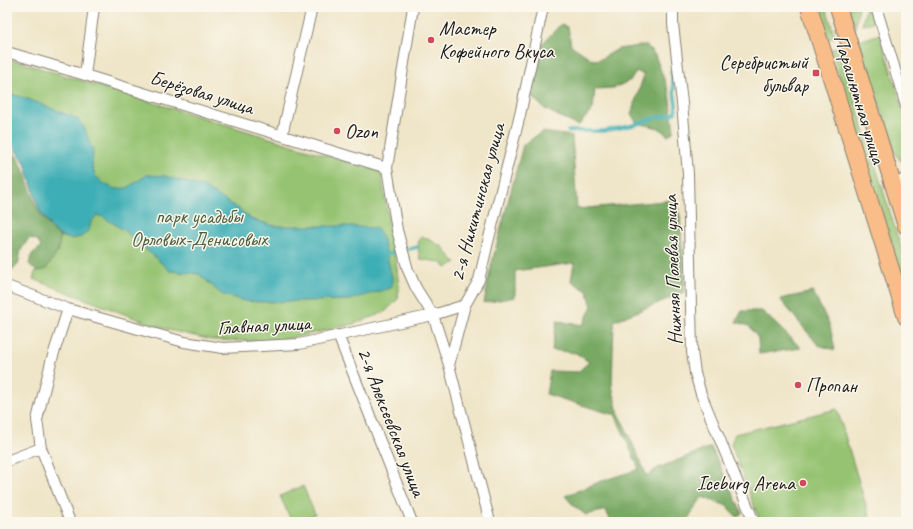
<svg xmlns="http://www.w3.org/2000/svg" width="913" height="529" font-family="Caveat,sans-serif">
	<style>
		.green { fill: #95c371; stroke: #587046 }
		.forest { fill: #78a963; stroke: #4a6240 }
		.water { fill: #3daeb5; stroke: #2c6568 }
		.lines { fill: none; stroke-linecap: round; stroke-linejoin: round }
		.stream { stroke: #3daeb5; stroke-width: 3.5 }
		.minor-casing { stroke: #868072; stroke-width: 12 }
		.primary-casing { stroke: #868072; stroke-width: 18 }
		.minor { stroke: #fff; stroke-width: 10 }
		.primary { stroke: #f8bd89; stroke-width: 16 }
		.poi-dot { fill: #d1495b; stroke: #fbf7ec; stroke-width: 1.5 }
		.labels { text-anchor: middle; stroke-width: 3; stroke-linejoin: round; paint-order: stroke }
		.poi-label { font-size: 20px; fill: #1c1c1c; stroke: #fbf7ec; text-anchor: start }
		.street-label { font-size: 20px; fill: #1c1c1c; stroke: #fbf7ec }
		.park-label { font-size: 20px; fill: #4c5f3e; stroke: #fbf7ec }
	</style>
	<rect width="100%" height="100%" fill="#fbf7ec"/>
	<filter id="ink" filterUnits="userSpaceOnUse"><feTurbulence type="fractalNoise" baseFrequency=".025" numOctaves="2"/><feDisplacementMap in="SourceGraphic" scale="8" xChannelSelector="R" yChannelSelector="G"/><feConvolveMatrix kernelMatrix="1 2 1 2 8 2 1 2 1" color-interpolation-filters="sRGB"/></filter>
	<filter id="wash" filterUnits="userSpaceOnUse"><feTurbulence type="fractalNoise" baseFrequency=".012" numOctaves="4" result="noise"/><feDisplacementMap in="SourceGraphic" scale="16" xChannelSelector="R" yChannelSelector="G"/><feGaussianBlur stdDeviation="0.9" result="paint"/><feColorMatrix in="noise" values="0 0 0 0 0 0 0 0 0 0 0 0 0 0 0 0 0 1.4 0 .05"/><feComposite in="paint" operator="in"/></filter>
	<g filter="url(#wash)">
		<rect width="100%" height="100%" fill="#efe5c8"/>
		<path class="green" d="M818 7H826L835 37 828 39Z
			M848 7H859L855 28Z
			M866 7H872L876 21 862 25Z
			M880 34 906 120V157L904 159 901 161 894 152 859 41Z
			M838 47 906 263V289L831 49Z
			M7 58 381 172 389 223 396 261 399 287 398 299 385 312 354 324 324 331 280 340 249 341 212 340 169 330 140 320 33 279 50 226 39 210 25 163 14 148 7 141Z
			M422 236 443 247 449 255 456 262 446 268 441 262 425 260 420 259 418 247 419 239Z
			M837 409 871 522H760L731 444 735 434Z
			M303 486 315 514 296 522H292L280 496Z"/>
		<path class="forest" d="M561 24 568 27 571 45 593 60 601 59 618 49 646 45 655 55 669 92 674 131 668 136 659 128 637 123 631 114 644 75 636 71 631 80 614 88 595 89 593 109 578 126 545 109 532 97 540 46Z
			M542 132 572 136 577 209 675 200 680 216 685 292 614 321 612 385 617 409 647 476 658 468 711 447 742 513 737 517 725 505 702 497 686 522H611L606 510 586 515 575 507 565 496 599 482 639 469 615 414H611L546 394 550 371 578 372 589 362 576 353 552 350 557 321 583 325 592 306 587 291 571 281 574 263 515 271V297L484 303 491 266 523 145Z
			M7 145 15 154 22 166 37 209 45 221 60 237 58 252 45 270 36 271 29 264 32 254 41 247 37 240 29 238 21 250 18 265 9 272H7Z
			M813 292 830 326 835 350 818 345 780 299Z
			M742 311H762L801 348 759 354 758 338 749 326 736 322Z"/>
		<path class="water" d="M7 93 28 99 78 119 85 129 93 151 92 167 95 175 103 183 115 189 127 188 147 175 165 176 203 187 239 209 251 219 275 226H346L375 228 380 232 384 244 393 281 391 288 350 300 260 302 244 301 221 294 199 274 170 271 157 259 124 230 103 217 97 215 91 222 89 230 81 237 71 239 60 236 50 226 39 210 25 163 14 148 7 141Z"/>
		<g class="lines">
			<path class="stream" d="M568 131H604L634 125 655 118 670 115 675 113 676 105 671 71
				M387 254 418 247"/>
		</g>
	</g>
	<g filter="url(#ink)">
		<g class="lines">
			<g class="minor-casing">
				<path id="minor" d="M413 7 387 168 397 230 408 270 416 288 433 315 449 365 490 522
					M673 7V24L682 103 688 174 692 352 695 373 701 394 754 522
					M876 7 906 106
					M7 52 85 75 387 168
					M85 75 94 7
					M282 135 312 7
					M894 189 906 177
					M7 286 68 309 184 342 223 348 299 344 433 315 465 305 479 280 489 238 520 115 543 7
					M68 309 51 362 37 420 41 448 70 522
					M338 335 412 522
					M449 365 465 305
					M7 461 41 448"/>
			</g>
			<g class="primary-casing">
				<path id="primary" d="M809 7 906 317
					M838 7 906 226"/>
			</g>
			<use href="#minor" class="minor"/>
			<use href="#primary" class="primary"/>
		</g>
	</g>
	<g class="poi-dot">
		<circle cx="431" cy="40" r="4"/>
		<rect x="812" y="69" width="8" height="8" rx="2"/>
		<circle cx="337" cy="131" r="4"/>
		<circle cx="798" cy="385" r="4"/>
		<circle cx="803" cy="483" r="4"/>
	</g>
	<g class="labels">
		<g class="poi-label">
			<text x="439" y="35">Мастер<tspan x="439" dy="23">Кофейного Вкуса</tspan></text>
			<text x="808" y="69" text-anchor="end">Серебристый<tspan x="808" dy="23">бульвар</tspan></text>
			<text x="345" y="138">Ozon</text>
			<text x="806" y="392">Пропан</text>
			<text x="795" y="490" text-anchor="end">Iceburg Arena</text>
		</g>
		<g class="street-label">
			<text transform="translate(202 92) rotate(17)" y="7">Берёзовая улица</text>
			<text transform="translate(860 99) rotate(73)" y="7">Парашютная улица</text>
			<text transform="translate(477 202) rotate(-75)" y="7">2-я Никитинская улица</text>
			<text transform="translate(672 270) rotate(-92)" y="7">Нижняя Полевая улица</text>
			<text transform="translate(264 325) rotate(-3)" y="7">Главная улица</text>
			<text transform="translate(392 422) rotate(69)" y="7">2-я Алексеевская улица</text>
		</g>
		<g class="park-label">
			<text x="199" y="223">парк усадьбы<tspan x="199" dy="23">Орловых-Денисовых</tspan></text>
		</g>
	</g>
	<rect width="913" height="529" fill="none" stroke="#fbf7ec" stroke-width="24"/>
</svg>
